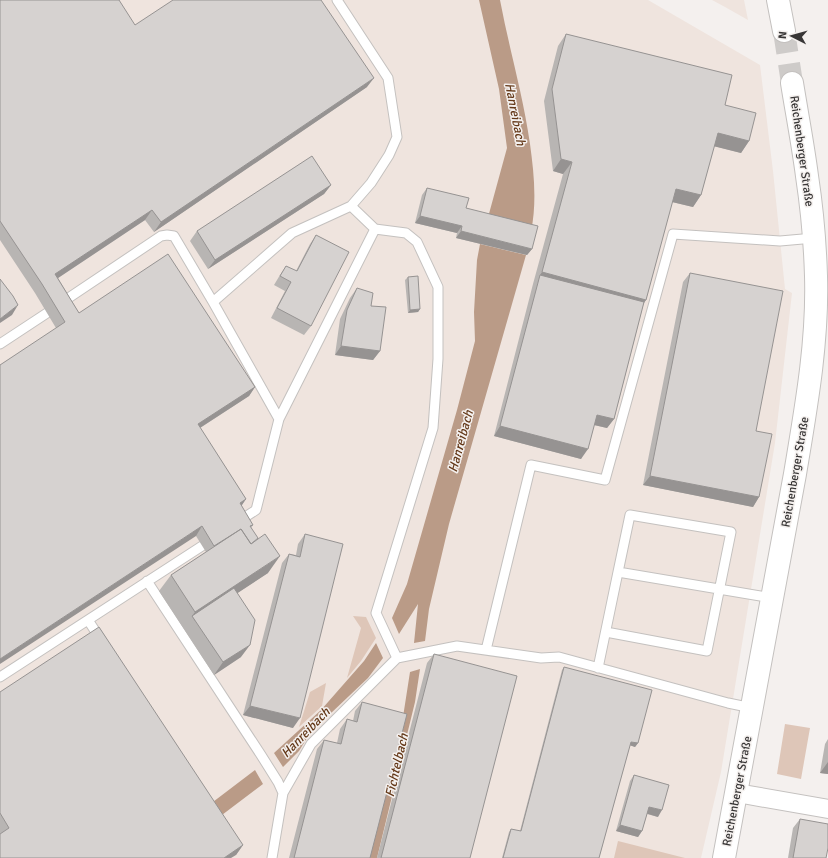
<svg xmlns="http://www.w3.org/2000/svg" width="828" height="858" font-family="Signika,sans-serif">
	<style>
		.built { fill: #efe4de }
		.green { fill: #dec6b8 }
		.water { fill: #ba9b87 }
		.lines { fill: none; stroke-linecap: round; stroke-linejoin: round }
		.tertiary-tunnel { stroke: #cecbc9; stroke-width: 22; stroke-dasharray: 22 11; stroke-linecap: butt }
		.service-casing { stroke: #c4c1bf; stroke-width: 11 }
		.minor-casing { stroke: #c4c1bf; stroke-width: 20 }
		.tertiary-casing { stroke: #c4c1bf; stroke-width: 24 }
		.service { stroke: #fff; stroke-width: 9 }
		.minor { stroke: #fff; stroke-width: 18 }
		.tertiary { stroke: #fff; stroke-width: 22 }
		.wall { fill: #b8b5b3 }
		.shaded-wall { fill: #969392 }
		.building { fill: #d6d2d0; stroke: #969392 }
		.labels { text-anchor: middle; stroke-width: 3; stroke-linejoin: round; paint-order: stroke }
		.street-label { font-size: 12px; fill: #383636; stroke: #f4f0ee }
		.water-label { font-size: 13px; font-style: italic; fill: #643818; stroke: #f4f0ee }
	</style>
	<rect width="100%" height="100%" fill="#f4f0ee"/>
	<path class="built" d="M0 0H648L760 65 773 171 785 289 792 293 775 443 721 772 701 858H0Z
		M712 0H744L748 20 725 7Z"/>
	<path class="green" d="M353 616 366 617 376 638 361 661 347 678 361 628Z
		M326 683 322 706 299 727 310 692Z
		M785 724 810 728 801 779 777 774Z
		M618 841 685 858H614Z"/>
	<path class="water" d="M479 0H500C509 48 523 95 530 144 534 173 537 202 531 232L487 221 507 148 499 89Z
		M480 244 526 255 449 524 429 609 425 641 414 643 418 604 399 634 392 618 407 584 457 410 475 341 474 312 477 260Z
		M376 643 383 658 368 678 310 733 299 751 283 767 274 753 321 710 364 661Z
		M420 669 415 702 377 858H369L403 717 410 672Z
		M255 770 263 784 214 821 205 808Z"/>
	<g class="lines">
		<path class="tertiary-tunnel" d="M784 31 792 83"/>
		<g class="service-casing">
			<path id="service" d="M351 206 375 229 406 233 417 242 438 287V359L433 428 376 613 397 658
				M213 302 292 233 351 206 371 183 389 155 397 137 388 78 337 0
				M61 303 161 236 167 235 174 236 213 302 279 419
				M0 344 47 313
				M239 521 256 510 279 419 375 229
				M147 581 261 755 278 782 283 793
				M88 620 101 640
				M606 632 707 651 731 532 630 515 618 572
				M486 650 531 465 605 480 673 234 780 241 814 238
				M598 668 618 572 772 598
				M0 677 202 546
				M272 858 283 793 311 744 397 658 457 646 541 658 559 657 728 703 752 708"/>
		</g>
		<g class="minor-casing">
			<path id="minor" d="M737 793 828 809"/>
		</g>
		<g class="tertiary-casing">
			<path id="tertiary" d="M778 0 784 31
				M724 858 795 474C806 408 818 342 816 276 815 242 812 209 807 176 803 145 797 114 792 83"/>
		</g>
		<use href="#service" class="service"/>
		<use href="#minor" class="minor"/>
		<use href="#tertiary" class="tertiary"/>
	</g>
	<path class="wall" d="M0 0 135 25 367 87 154 232 145 220 58 278 79 313 255 387 249 396 200 428 246 499 241 506 253 525 251 528 268 573 237 593 241 657 214 675 159 591 171 575 206 552 196 536 56 328 35 293 0 240Z
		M566 34 725 105 749 141 741 153 714 146 701 195 693 207 672 202 646 300 644 302 614 419 607 428 594 425 581 459 494 436 533 284 563 174 553 171 544 101 558 46Z
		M331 185 324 194 208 269 190 241 197 231Z
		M427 188 466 208 532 249 527 255 456 238 457 233 415 223 422 195Z
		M316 235 311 326 304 335 271 318 285 291 274 285 280 275 286 266 296 271 310 244Z
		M690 273 759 497 753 507 643 485 683 282Z
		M408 277 420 309 418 312 408 313 405 280Z
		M357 288 371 306 380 351 373 360 335 355 340 319 350 298Z
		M305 534 293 728 243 715 282 563 289 554 296 555 298 544Z
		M434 654 470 858H377L427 663Z
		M564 667 638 743 635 747 630 745 599 858H502L509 832 511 829 520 831 562 670Z
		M0 692 243 845 236 855 1 834 0 833Z
		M362 702 370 858H289L317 749 324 740 337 743 340 729 347 719 353 721 355 711Z
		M828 739V774L820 773 825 744Z
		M634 775 658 817 647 814 642 831 638 837 616 831 630 781Z
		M800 819 826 858H788L793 828Z"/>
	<path class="shaded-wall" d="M374 78 367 87 154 232 161 222Z
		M718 133 749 141 741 153 709 145Z
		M561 159 572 162 563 174 553 171Z
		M331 185 324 194 208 269 215 260Z
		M676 189 701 195 693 207 668 201Z
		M152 210 145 220 49 284 55 274Z
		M420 216 462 226 457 233 415 223Z
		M461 231 532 249 527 255 456 238Z
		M542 272 646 300 638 312 540 275Z
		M18 305 12 315 0 323V319Z
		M420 309 418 312 408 313 410 310Z
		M341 346 380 351 373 360 335 355Z
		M255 387 249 396 192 433 198 424Z
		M597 415 614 419 607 428 590 424Z
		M500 426 588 449 581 459 494 436Z
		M650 476 759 497 753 507 643 485Z
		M246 499 240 508V503Z
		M202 526 196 536 0 664V659Z
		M280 556 268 573 195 621 192 616 195 612Z
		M250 645 241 657 214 675 223 662Z
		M250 706 300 718 293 728 243 715Z
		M631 742 638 743 635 747 629 745Z
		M828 762V774L820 773Z
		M649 807 662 810 658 817 645 813Z
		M620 825 642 831 638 837 616 831Z
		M243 845 236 855 231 858H224Z"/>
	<path class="building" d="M0 0H119L135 25 173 0H321L374 78 161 222 152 210 55 274 79 313 168 254 255 387 198 424 246 499 240 503 253 525 250 526 258 538 251 544 241 529 214 546 202 526 0 659V365L65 322 42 284 0 221Z
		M566 34 732 75 725 105 756 113 749 141 718 133 701 195 676 189 646 300 542 272 572 162 561 159 552 89Z
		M312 156 331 185 215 260 197 231Z
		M427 188 469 198 466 208 538 226 532 249 461 231 462 226 420 216Z
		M316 235 349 252 311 326 277 308 291 282 280 276 286 266 297 271Z
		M690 273 783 291 756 431 772 434 759 497 650 476Z
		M540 275 644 302 614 419 597 415 588 449 500 426Z
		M418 276 420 309 410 310 408 277Z
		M0 279 13 296 18 305 0 319Z
		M357 288 373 293 371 306 386 307 380 351 341 346 347 310Z
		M241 529 251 544 265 534 280 556 195 612 171 575Z
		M305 534 343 544 300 718 250 706 289 554 300 557Z
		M234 588 255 620 250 645 223 662 192 616Z
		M99 627 243 845 224 858H0V834L9 828 0 813V692Z
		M434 654 517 676 470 858H381Z
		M564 667 652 690 638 743 631 742 599 858H503L511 829 521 831Z
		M362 702 407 714 370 858H294L324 740 341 744 347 719 357 722Z
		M634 775 669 785 662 810 649 807 642 831 620 825Z
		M800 819 828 824V848L826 858H793Z"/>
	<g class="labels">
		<g class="street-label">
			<text transform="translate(802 151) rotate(82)" y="4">Reichenberger Straße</text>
			<text transform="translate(795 472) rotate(-80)" y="4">Reichenberger Straße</text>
			<text transform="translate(737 791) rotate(-79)" y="4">Reichenberger Straße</text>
		</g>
		<g class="water-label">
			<text transform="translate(516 114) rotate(79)" y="5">Hanreibach</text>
			<text transform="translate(460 441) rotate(-75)" y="5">Hanreibach</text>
			<text transform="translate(305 732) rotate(-46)" y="5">Hanreibach</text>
			<text transform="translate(396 765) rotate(-77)" y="5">Fichtelbach</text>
		</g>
	</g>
	<g transform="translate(792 36) rotate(276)" stroke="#f4f0ee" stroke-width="3" paint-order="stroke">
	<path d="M0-3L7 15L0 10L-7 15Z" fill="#383636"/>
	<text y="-6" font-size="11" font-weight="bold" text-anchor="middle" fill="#383636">N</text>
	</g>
</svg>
